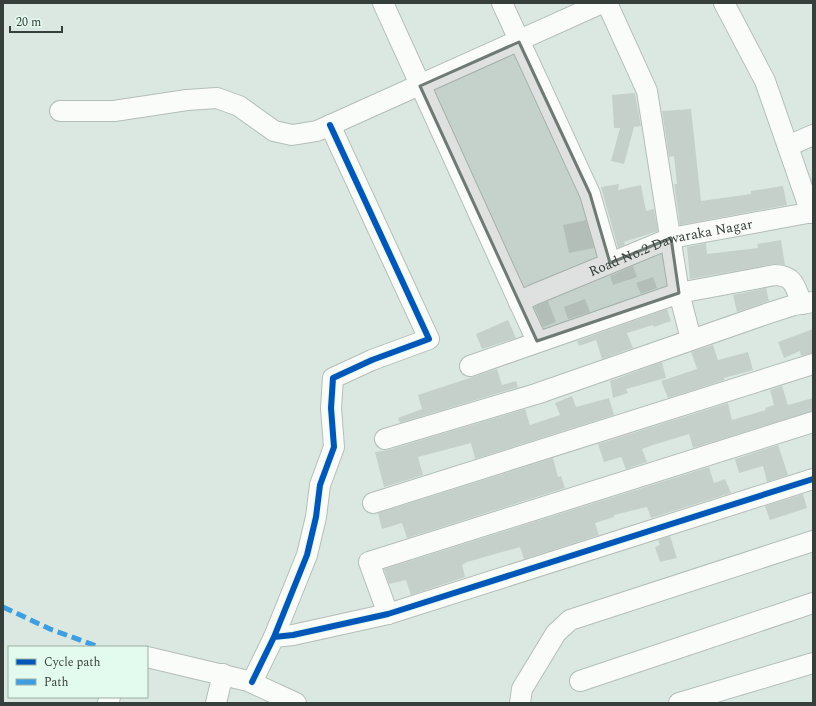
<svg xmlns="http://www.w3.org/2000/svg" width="816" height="706" font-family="Spectral,serif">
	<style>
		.building { fill: #c6d0cb }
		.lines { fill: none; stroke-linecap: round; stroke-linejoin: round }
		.minor-casing { stroke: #b3beb8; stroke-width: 22 }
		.minor { stroke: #fafcfa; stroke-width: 20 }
		.quiet { stroke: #3e9ee2; stroke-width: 5; stroke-dasharray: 10 5; stroke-linecap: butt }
		.cycleway-casing { stroke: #e3faee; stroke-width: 8 }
		.cycleway { stroke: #0057b8; stroke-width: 6 }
		.marked { fill: #707a75; fill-opacity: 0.2; stroke: #707a75; stroke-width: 3; stroke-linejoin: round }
		.labels { text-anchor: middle; stroke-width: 4; stroke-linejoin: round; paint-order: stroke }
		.street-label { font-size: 14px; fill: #363f3b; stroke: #e3faee }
	</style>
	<rect width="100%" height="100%" fill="#dbe8e1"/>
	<path class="building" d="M635 93 641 126 634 127 624 164 611 161 620 128H614L612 95Z
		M691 109 701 201 751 194V191L783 186 787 205 680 225 674 184H677L674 156 669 157 662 111Z
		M619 184 618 190 641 185 646 211 654 209 658 231 624 242 625 245 618 248 601 187Z
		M586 220 594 248 569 253 563 225Z
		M781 240 785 265 773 264 690 279 687 247 706 243 707 254 758 248 757 244Z
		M633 266 637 277 613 285 610 276Z
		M653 277 657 288 641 294 636 283Z
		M766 288 769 301 737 312 733 295Z
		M585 299 590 312 568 319 564 307Z
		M548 301 556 322 543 327 534 307Z
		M667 309 671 321 654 327 653 325 627 333 633 348 602 359 596 340 579 346 577 341Z
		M508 320 516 338 482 349 476 334Z
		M813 329V353L801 356 800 351 784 358 778 342Z
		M713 345 718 360 748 352 753 370 724 378 725 380 668 398 661 381 697 369 691 352Z
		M662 362 666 378 626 389 628 393 613 398 610 381Z
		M497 369 502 385 516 381 518 387 400 423 398 418 422 409 418 395Z
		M782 386 788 405 813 398V411L693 448 689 434 653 445 642 449 647 462 626 469 621 457 604 462 598 444 728 403 732 420 766 410 765 408 774 405 770 390Z
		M572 396 576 407 609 398 614 415 475 459 471 443 418 457 423 475 384 487 375 452 388 450 525 409 530 425 560 415 555 403Z
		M778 445 788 475 767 482 763 466 739 473 735 459Z
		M553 458 558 477 561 476 565 488 407 538 402 523 382 529 378 513Z
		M709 467 714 483 725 479 731 493 651 518 647 507 614 515V517L595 523 599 535 524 559 520 547 467 562 462 565 465 577 411 595 406 580 389 584 384 569Z
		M803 494 807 508 770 520 765 506Z
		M670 536 677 558 660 562 655 547 660 545 658 540Z"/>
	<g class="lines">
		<g class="minor-casing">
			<g id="minor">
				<path d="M383 3 519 302"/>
				<path d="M502 3 590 194 610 263"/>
				<path d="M607 3 647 91 679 293 691 339"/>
				<path d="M724 3 765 81 811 213"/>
				<path d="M60 111H114L187 100 217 98 239 106 274 131 292 135 317 131 602 3"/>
				<path d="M788 146 813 135"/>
				<path id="s1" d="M537 341 519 302 533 295 671 238 813 212"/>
				<path d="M470 366 679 293 775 275C795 276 795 287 802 304"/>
				<path d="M385 439 536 394 769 313 794 305 813 302"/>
				<path d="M373 503 813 364"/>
				<path d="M388 614 369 562 813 422"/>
				<path d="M274 637 307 555 316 517 320 485 334 447 331 408 333 378 372 360 429 339 330 125"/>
				<path d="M147 657 248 681 296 703"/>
				<path d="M580 681 813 603"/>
				<path d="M252 682 274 637 293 635 388 614 813 479"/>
				<path d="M108 703 110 697"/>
				<path d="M216 703 223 674"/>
				<path d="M520 703 522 689 556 633 570 620 813 541"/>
				<path d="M679 703 813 663"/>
			</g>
		</g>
		<use href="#minor" class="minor"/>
		<path class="quiet" d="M3 607 50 629 99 647"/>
		<g class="cycleway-casing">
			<path id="cycleway" d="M274 637 307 555 316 517 320 485 334 447 331 408 333 378 372 360 429 339 330 125
				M252 682 274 637 293 635 388 614 813 479"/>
		</g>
		<use href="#cycleway" class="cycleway"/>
	</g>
	<path class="marked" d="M519 42 590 194 610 263 671 238 679 293 537 341 420 86Z"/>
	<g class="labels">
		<g class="street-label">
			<text dy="5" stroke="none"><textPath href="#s1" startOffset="205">Road No.2 Dawaraka Nagar</textPath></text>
		</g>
	</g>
	<rect width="816" height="706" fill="none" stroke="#363f3b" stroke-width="8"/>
	<rect x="8" y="646" width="140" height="52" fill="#e3faee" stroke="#9eafa6"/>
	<rect x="16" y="659" width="20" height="6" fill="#0057b8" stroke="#9eafa6"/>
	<text x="44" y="666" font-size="12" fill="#363f3b">Cycle path</text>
	<rect x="16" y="679" width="20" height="6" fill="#3e9ee2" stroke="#9eafa6"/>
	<text x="44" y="686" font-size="12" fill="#363f3b">Path</text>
	<path d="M10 26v6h52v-6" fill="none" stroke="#363f3b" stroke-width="2"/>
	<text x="16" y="26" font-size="12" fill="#363f3b" stroke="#e3faee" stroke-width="3" paint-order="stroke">20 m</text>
</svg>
